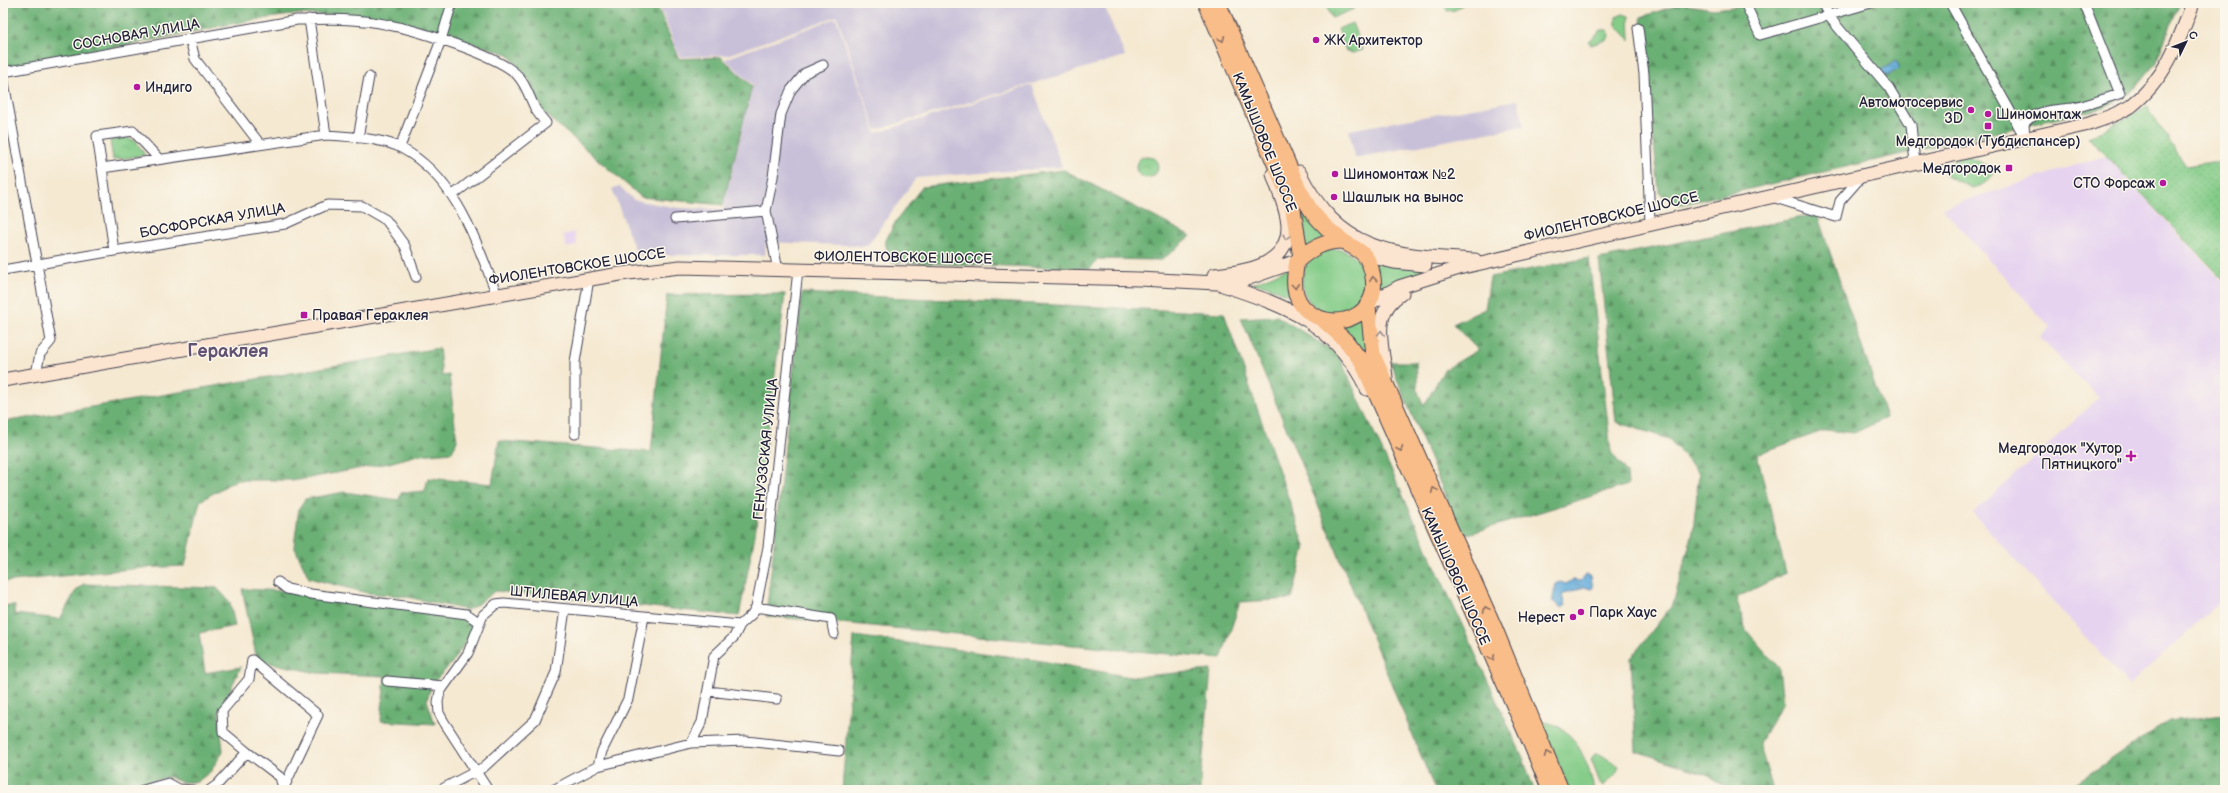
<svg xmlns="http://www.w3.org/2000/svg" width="2228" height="793" font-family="'Balsamiq Sans',sans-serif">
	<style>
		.built { fill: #e6d3f0 }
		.industrial { fill: #c8c0d8 }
		.grass { fill: #84cc88; stroke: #537762 }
		.forest { fill: url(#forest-firs); stroke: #466958 }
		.park { fill: url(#park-crowns); stroke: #537762 }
		.garden { fill: url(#garden-dots); stroke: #537762 }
		.water { fill: url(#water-ripples); stroke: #42668a }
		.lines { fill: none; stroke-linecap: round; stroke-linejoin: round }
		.minor-casing { stroke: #424052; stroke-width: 11 }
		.secondary-casing { stroke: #424052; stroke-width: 15 }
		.primary-casing { stroke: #424052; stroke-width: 17 }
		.minor { stroke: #fff; stroke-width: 9 }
		.secondary { stroke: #fce5d0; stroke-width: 13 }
		.primary { stroke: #f8bd89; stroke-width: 15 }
		.oneway { stroke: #8d7062 }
		.oneway2 { stroke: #9a8d8d }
		.poi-dot { fill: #b5179e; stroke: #fbf7ec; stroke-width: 1.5 }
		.labels { text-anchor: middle; stroke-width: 3; stroke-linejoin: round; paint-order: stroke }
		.street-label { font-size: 14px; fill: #22223b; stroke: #fbf7ec }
		.poi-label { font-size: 14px; fill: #22223b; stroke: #fbf7ec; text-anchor: start }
		.district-label { font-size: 18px; font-weight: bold; fill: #625374; stroke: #fbf7ec }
	</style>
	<defs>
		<pattern id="forest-firs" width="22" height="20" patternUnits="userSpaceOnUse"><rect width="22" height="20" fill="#6bb074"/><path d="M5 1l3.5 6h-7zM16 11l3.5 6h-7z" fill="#588f60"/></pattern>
		<pattern id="park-crowns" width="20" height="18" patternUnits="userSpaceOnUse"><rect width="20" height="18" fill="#84cc88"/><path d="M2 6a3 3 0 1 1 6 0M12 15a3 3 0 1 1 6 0" fill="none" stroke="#72af76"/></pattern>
		<pattern id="garden-dots" width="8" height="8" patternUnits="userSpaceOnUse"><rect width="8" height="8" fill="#84cc88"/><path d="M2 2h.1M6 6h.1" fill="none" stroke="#72af76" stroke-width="1.8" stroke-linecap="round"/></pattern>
		<pattern id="water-ripples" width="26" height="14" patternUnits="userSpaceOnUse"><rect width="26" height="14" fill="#63abda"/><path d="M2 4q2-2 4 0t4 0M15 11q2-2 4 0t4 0" fill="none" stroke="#518bb2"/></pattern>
	</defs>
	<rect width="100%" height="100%" fill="#fbf7ec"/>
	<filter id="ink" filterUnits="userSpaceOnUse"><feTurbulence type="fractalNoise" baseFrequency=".025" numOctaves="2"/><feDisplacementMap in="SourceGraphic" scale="8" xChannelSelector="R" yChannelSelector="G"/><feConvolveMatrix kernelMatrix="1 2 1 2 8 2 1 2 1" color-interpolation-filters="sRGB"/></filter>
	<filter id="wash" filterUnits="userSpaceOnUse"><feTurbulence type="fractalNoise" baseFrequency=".012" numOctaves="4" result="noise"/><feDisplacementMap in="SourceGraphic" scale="16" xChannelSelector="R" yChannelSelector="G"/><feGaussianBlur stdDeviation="0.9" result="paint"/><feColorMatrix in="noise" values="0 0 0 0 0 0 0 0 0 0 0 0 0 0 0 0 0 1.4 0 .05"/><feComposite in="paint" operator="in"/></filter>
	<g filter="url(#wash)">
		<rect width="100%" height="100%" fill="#f5e9d2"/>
		<path class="built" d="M2105 156 2225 284V597L2129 685 1973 513 2099 398 2040 338 2050 327 1942 208Z
			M574 232 577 245 567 248 563 235Z"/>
		<path class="industrial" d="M658 3H1103L1125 56 876 130 837 16 727 55 680 57Z
			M836 18 876 133 1032 85 1062 167 916 178 867 246 766 242 765 255H637L612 189 619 186 634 200 678 208 723 209 753 85 725 59Z
			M1518 100 1524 126 1355 158 1349 130Z"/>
		<path class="grass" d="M1623 14 1629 16 1630 40 1616 25V17Z
			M1352 23 1363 50 1353 53 1346 51 1338 29Z
			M1601 30H1608L1610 36 1608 39 1591 45 1589 41Z
			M1963 155 1996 169C1990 181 1984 185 1972 188L1944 174 1953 160Z
			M1299 200 1330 237 1304 248Z
			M1302 281a32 32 0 1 1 64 0a32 32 0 1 1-64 0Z
			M1374 262 1391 266 1438 269 1376 297Z
			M1291 267 1292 296 1264 285 1252 284Z
			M1363 315 1373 368 1338 325Z
			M1545 722C1575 726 1589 764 1594 790H1569L1543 725Z
			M1595 754H1600L1619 766 1618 772 1603 786 1600 783 1591 759Z"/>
		<path class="forest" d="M3 3H656L679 59 721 57 752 86 723 205 641 197 544 113 527 77 508 54 419 27 364 17 299 14 247 21 3 70Z
			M1769 3H2180L2155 64 2131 93 2103 108 1679 205 1659 193 1641 17 1681 4 1714 9Z
			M1064 170 1191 236 1162 260 1098 259 1090 269 891 262 885 242 896 221 922 187Z
			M1817 214 1886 418 1854 433 1826 430 1757 454 1786 573 1736 598 1746 630 1779 668 1783 703 1759 743 1773 790H1728L1709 775 1636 751 1631 658 1673 604 1693 532 1699 473 1669 439 1616 422 1599 259Z
			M1589 258 1611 452 1627 473 1628 485 1462 536 1390 362H1416L1418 392 1424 406 1444 370 1478 350 1453 324 1485 309 1490 277Z
			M802 293 1224 313 1305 546 1292 599 1240 602 1221 659 766 616Z
			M785 294 755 535 739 616 495 591 475 606 467 610 403 596 367 593 309 578 294 546 299 508 305 499 345 492 399 500 401 493 425 491 428 478 492 484 499 441 651 452 667 295Z
			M1277 316 1338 354 1523 758 1534 790H1435L1241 318Z
			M439 348 442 376 449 375 457 441 452 452 418 455 389 463 299 480H236L200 501 185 566 141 568 3 582V422Z
			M83 584 217 588 230 602 235 626 199 633 205 673 241 667 219 713 223 751 211 771 197 782H181L169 777 112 790H3V605L15 606 14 614 60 619 75 592Z
			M242 589 287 591 465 613 475 627 451 664 432 684 427 700 435 724 381 721 385 676 317 673 257 660Z
			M854 636 1036 660 1131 677 1211 670 1200 790H842Z
			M2225 715V790H2065L2169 721Z"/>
		<path class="park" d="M1325 3H1351L1354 9 1332 18Z
			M1444 3H1465L1455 10 1447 11Z
			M128 138 136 141 145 155 113 160 110 140Z
			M1136 167a11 11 0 1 1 22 0a11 11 0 1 1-22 0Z"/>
		<path class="garden" d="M2147 106 2186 166 2212 162H2225L2224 280 2088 137 2098 133Z"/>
		<path class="water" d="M1896 61 1900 68 1887 76 1881 70Z
			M1586 575 1591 576 1593 588 1591 589 1584 587 1562 595 1565 606 1562 608 1552 601 1556 584 1560 582 1566 584 1573 580 1581 581Z"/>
	</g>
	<g filter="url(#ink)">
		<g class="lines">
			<g class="minor-casing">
				<path id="minor" d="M1745 3 1760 35 1871 3
					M1822 3 1831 19 1889 88 1911 125 1915 163
					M1950 3 2024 136
					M309 19 326 135
					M1638 28 1644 74 1650 223
					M190 39 195 59 260 144
					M3 72 297 20C327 19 359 18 389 25 416 30 501 56 518 76 526 85 529 96 534 106 536 112 542 118 546 123L453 195
					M3 77 51 341 40 354 36 374
					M358 138 369 77
					M2025 139 2024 123C2039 109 2054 110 2073 108 2089 105 2105 98 2120 94L2084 3
					M400 147 441 40 452 3
					M159 159 133 131 97 136 102 168 326 135C345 136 385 139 401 148 456 177 476 241 497 295
					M1772 197 1836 217 1840 201 1862 176
					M675 219 766 211
					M114 251 285 224 327 205 362 206 386 220 405 246 416 277
					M3 270 114 251 102 168
					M778 270 766 211 773 177 781 114 791 90 805 73 823 65
					M575 434V362L589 279
					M278 582 287 589 311 594 467 614 480 623
					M756 607 831 619 834 634
					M387 681 444 686
					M708 691 777 699
					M691 743 702 722 714 656 734 637 740 625 752 614 756 607 768 547 798 270
					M247 752 280 777 283 788
					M598 766 602 751 628 699 644 617
					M143 790 168 783 179 789 192 790
					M210 790 217 785 247 752 223 732 222 711 249 679 252 660 318 715C306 740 294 765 283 790
					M440 790 484 767 535 720 556 672 565 609
					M488 790 444 722 439 713 438 702 440 692 468 653 483 615 496 604 504 603 740 625
					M553 790 598 766 691 743 746 741 839 751"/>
			</g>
			<g class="secondary-casing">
				<path id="secondary" d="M1299 172C1340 254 1392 255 1475 260
					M1365 255 1394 262 1425 265
					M1214 275C1243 272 1288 267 1288 227 1288 210 1278 191 1273 174
					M1223 285C1288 307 1335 323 1367 389
					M1370 303 1399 287 1459 268 2089 124C2103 119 2119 114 2131 106 2165 80 2179 41 2193 3
					M1386 378C1383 346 1369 314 1402 293
					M3 380 620 274 680 267 1139 279 1217 283H1235L1297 261"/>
			</g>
			<g class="primary-casing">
				<path id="primary" d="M1206 3 1292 204 1301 257
					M1218 3 1298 187C1303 195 1307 205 1313 213 1321 223 1332 233 1342 240 1349 246 1358 248 1364 255 1372 264 1376 284 1372 296 1361 330 1307 329 1296 294 1293 283 1295 271 1297 261 1312 248 1324 241 1343 241
					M1368 306 1373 355 1495 629 1561 790
					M1324 321 1346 341 1362 362 1531 744 1550 790"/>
			</g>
			<use href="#minor" class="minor"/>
			<use href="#secondary" class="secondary"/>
			<use href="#primary" class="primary"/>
		</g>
		<defs><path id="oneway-chevron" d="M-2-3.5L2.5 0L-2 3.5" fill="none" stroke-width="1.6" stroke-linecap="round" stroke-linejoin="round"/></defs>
		<g class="oneway">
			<use href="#oneway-chevron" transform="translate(1222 39) rotate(66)"/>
			<use href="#oneway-chevron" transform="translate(1373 279) rotate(-96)"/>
			<use href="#oneway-chevron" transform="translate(1295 286) rotate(85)"/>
			<use href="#oneway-chevron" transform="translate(1400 449) rotate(67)"/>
			<use href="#oneway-chevron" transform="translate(1434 490) rotate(-114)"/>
			<use href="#oneway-chevron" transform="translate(1486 609) rotate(-114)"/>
			<use href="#oneway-chevron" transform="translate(1492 658) rotate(66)"/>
			<use href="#oneway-chevron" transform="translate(1547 754) rotate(-112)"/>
		</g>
		<g class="oneway2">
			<use href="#oneway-chevron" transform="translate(1286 237) rotate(105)"/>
			<use href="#oneway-chevron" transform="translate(1381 333) rotate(-89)"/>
		</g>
	</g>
	<g class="poi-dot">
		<circle cx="1316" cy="40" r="4"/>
		<circle cx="137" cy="87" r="4"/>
		<circle cx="1971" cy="110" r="4"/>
		<circle cx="1988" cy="114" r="4"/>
		<rect x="1984" y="122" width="8" height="8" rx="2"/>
		<rect x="2005" y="164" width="8" height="8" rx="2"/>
		<circle cx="1335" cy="174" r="4"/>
		<circle cx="2163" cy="183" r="4"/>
		<circle cx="1334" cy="197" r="4"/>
		<rect x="300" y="311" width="8" height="8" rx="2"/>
		<path d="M2129 450h4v4h4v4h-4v4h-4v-4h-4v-4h4z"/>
		<circle cx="1581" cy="612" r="4"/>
		<circle cx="1573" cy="617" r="4"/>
	</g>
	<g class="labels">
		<g class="street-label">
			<text transform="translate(136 34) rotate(-10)" y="5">СОСНОВАЯ УЛИЦА</text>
			<text transform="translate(1265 142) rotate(68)" y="5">КАМЫШОВОЕ ШОССЕ</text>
			<text transform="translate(1611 216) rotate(-13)" y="5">ФИОЛЕНТОВСКОЕ ШОССЕ</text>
			<text transform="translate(212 220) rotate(-10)" y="5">БОСФОРСКАЯ УЛИЦА</text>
			<text transform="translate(903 257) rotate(1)" y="5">ФИОЛЕНТОВСКОЕ ШОССЕ</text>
			<text transform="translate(577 266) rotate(-9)" y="5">ФИОЛЕНТОВСКОЕ ШОССЕ</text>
			<text transform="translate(765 449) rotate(-84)" y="5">ГЕНУЭЗСКАЯ УЛИЦА</text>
			<text transform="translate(1456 576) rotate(66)" y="5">КАМЫШОВОЕ ШОССЕ</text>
			<text transform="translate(574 596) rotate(5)" y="5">ШТИЛЕВАЯ УЛИЦА</text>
		</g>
		<g class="poi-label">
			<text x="1324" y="45">ЖК Архитектор</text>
			<text x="145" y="92">Индиго</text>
			<text x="1963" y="107" text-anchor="end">Автомотосервис<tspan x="1963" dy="16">3D</tspan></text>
			<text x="1996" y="119">Шиномонтаж</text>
			<text x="1988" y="146" text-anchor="middle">Медгородок (Тубдиспансер)</text>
			<text x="2001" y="173" text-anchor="end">Медгородок</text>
			<text x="1343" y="179">Шиномонтаж №2</text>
			<text x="2155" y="188" text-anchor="end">СТО Форсаж</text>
			<text x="1342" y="202">Шашлык на вынос</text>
			<text x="312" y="320">Правая Гераклея</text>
			<text x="2122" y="453" text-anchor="end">Медгородок "Хутор<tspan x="2122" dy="16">Пятницкого"</tspan></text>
			<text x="1589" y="617">Парк Хаус</text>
			<text x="1565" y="622" text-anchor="end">Нерест</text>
		</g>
		<g class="district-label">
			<text x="228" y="357">Гераклея</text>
		</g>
	</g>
	<rect width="2228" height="793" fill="none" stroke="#fbf7ec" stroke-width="16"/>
	<g transform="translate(2186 42) rotate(47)" stroke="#fbf7ec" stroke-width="3" paint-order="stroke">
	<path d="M0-3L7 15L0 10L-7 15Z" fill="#22223b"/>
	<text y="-6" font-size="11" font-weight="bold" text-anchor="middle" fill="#22223b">С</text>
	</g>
</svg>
